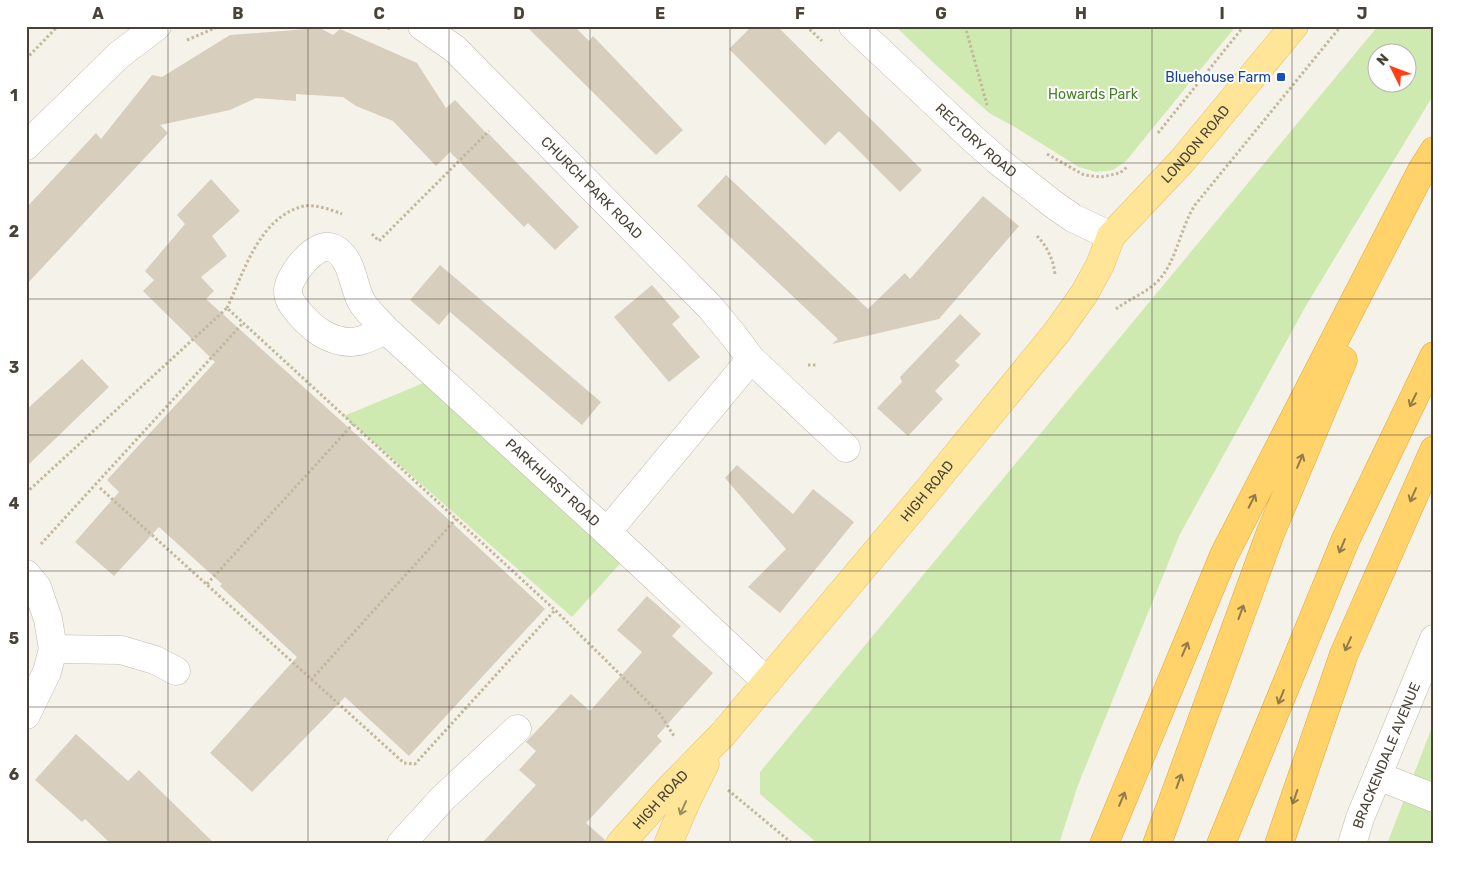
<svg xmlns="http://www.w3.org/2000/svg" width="1460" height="870" font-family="Rubik,sans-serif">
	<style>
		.green { fill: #cfeab1; fill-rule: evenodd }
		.building { fill: #d7cebe }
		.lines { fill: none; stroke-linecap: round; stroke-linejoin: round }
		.minor-casing { stroke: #c1baab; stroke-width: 29 }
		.major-casing { stroke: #e8c464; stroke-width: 29 }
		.highway-casing { stroke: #e3a835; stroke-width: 29 }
		.path { stroke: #c3b79c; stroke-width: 3; stroke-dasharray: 2.5 2.5; stroke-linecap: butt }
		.minor { stroke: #fff; stroke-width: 28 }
		.major { stroke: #ffe598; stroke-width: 28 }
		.highway { stroke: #ffd26a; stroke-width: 28 }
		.oneway { stroke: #927c4b }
		.oneway2 { stroke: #9b8c63 }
		.grid { fill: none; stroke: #494337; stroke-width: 1; stroke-opacity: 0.55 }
		.transit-dot { fill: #1a4fb4; stroke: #fff; stroke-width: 2 }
		.labels { text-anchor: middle; stroke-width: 4; stroke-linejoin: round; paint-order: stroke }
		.transit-label { font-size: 14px; fill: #164399; stroke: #fff; text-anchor: end }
		.park-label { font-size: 14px; fill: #467e27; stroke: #fff }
		.street-label { font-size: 14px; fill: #494337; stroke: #fff }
		.neatline { fill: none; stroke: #494337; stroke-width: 2 }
		.grid-label { font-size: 16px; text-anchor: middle; font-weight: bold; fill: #494337 }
	</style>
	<rect width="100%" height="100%" fill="#f5f2e9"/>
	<path class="green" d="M895 26H1236L1126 161 1113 170 1096 172 1079 167 1013 126 989 113 938 67Z
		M1378 26H1434V94L1307 304 1180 534 1078 785 1059 844H818L760 794V772ZM1378 52H1408V82H1378Z
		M433 379 626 557 572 617 344 416Z
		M1434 722V844H1387Z"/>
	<path class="building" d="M526 26H574L589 41 593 36 683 130 656 155Z
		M752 26H777L922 170 900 192 839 131 825 145 729 49Z
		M320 28 333 35 340 29 417 63 446 108 455 100 487 134 488 133 579 227 555 250 528 223 524 227 450 152 436 166 393 121 356 106 343 97 296 94V101L256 98 230 110 160 125 168 133 26 285V208L96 133 101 139 152 75 162 77 230 35Z
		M726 175 868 309 905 273 910 279 983 196 1019 226 939 319 832 344 838 339 697 206Z
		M211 179 240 211 212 236 227 256 201 277 214 291 206 299 369 446 545 609 409 756 345 697 252 792 210 753 297 657 220 586 222 584 159 527 114 576 75 542 119 492 107 480 215 362 143 291 154 280 145 271 185 224 177 215Z
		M440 265 601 402 582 425 450 312 439 325 410 300Z
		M652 285 680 317 672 324 700 357 669 382 614 317Z
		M960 314 981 334 955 361 960 365 935 391 943 399 908 436 877 408 902 382 900 377Z
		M82 359 109 387 26 467V410Z
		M737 465 793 514 813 489 854 522 780 613 748 587 786 549 725 478Z
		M647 596 681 626 672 636 713 673 657 736 662 741 586 823 605 840V844H481L536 785 519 770 536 751 526 742 571 694 590 711 642 652 617 630Z
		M76 734 128 781 139 770 215 844H111L85 819 82 822 35 780Z"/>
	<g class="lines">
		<g class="minor-casing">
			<g id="minor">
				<path id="s1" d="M422 26 455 49 710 307 734 336 751 359 846 448"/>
				<path id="s2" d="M853 26 970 136 997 160 1053 204 1073 218 1111 236"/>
				<path d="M26 146 119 55 157 26"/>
				<path id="s3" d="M386 330C379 322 369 313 363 304 352 288 354 258 333 248 316 240 289 275 288 290 288 301 293 305 299 313 313 329 328 341 350 342 362 343 375 334 386 330L607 532 767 682"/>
				<path d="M607 532 751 359"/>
				<path d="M26 574 37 587 48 619 53 649 47 672 26 715"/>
				<path d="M53 649 121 650 155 660 176 671"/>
				<path d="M1378 776 1434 798"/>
				<path d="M401 844 443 798 517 729"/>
				<path id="s4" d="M1352 844 1360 818 1434 639"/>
			</g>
		</g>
		<g class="major-casing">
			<g id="major">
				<path id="s5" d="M620 844 671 787 723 734 928 490 1057 332 1084 294 1100 265 1111 236 1182 161 1294 26"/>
				<path d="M668 844 686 802 705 764"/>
			</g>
		</g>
		<g class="highway-casing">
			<path id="highway" d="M1104 844 1224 555 1422 170 1434 151
				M1157 844 1270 534 1343 360
				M1221 844 1345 541 1434 356
				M1279 844 1344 654 1434 450"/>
		</g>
		<path class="path" d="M383 26 390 29
			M806 26 822 41
			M965 26 987 105
			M187 40 220 26
			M26 59 58 26
			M1158 133 1244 26
			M1047 154 1084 175 1101 177 1120 173 1127 167
			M372 234 379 241 489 131
			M1037 236C1047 246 1054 261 1055 275
			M227 308C244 272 259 217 304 206 315 204 332 210 342 214
			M1116 309C1129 299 1146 293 1158 281 1177 261 1180 228 1195 205L1341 26
			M808 365H817
			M100 488 404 763 415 764 555 610
			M26 493 227 308 555 610 660 714 674 736
			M41 544 243 323
			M207 584 353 424
			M311 680 456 519
			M728 790 793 844"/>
		<use href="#minor" class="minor"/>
		<use href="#major" class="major"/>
		<use href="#highway" class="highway"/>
	</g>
	<defs><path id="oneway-shaft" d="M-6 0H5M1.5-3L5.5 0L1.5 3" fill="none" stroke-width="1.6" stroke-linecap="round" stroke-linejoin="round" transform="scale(1.25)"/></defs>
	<g class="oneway">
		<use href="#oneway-shaft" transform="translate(1413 400) rotate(116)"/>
		<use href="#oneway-shaft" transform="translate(1300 461) rotate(-67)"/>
		<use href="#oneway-shaft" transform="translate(1413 495) rotate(114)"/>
		<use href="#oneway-shaft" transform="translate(1252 501) rotate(-63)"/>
		<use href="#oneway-shaft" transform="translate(1342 546) rotate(113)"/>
		<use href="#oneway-shaft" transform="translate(1241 612) rotate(-70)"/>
		<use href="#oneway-shaft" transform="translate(1348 644) rotate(114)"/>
		<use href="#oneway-shaft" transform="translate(1185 649) rotate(-67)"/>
		<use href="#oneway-shaft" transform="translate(1281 697) rotate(112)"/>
		<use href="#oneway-shaft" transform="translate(1179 781) rotate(-70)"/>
		<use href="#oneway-shaft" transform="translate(1295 797) rotate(109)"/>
		<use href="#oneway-shaft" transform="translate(1122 799) rotate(-67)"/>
	</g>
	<use class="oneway2" href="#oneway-shaft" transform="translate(683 808) rotate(114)"/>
	<path class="grid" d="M168 26V844M308 26V844M449 26V844M590 26V844M730 26V844M870 26V844M1011 26V844M1152 26V844M1292 26V844M26 163H1434M26 299H1434M26 435H1434M26 571H1434M26 707H1434"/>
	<rect class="transit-dot" x="1276" y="72" width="10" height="10" rx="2.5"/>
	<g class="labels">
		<g class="transit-label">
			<text x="1271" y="82">Bluehouse Farm</text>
		</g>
		<g class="park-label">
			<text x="1093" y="99">Howards Park</text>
		</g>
		<g class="street-label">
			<text dy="5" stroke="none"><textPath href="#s2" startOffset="168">RECTORY ROAD</textPath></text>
			<text dy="5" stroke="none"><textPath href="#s5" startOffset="909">LONDON ROAD</textPath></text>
			<text dy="5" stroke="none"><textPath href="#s1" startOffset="235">CHURCH PARK ROAD</textPath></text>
			<text dy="5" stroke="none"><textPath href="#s3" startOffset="518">PARKHURST ROAD</textPath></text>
			<text dy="5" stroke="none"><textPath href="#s5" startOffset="468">HIGH ROAD</textPath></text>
			<text dy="5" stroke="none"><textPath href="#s4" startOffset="95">BRACKENDALE AVENUE</textPath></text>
			<text dy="5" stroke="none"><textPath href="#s5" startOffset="60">HIGH ROAD</textPath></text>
		</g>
	</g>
	<rect width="1460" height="870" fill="none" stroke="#ffffff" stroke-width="55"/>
	<g transform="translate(1392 68) rotate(312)"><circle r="24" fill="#ffffff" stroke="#b6b4af"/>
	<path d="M0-4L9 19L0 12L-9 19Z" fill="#ff4016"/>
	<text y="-8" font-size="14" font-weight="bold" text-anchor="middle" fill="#494337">N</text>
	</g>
	<rect x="28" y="28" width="1404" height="814" class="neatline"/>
	<g class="grid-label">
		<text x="98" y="19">A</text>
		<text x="238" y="19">B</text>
		<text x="379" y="19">C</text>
		<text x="519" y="19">D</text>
		<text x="660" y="19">E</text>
		<text x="800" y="19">F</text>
		<text x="941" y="19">G</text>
		<text x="1081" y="19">H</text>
		<text x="1222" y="19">I</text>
		<text x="1362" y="19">J</text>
		<text x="14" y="101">1</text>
		<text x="14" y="237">2</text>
		<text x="14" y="373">3</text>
		<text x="14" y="509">4</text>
		<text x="14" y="644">5</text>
		<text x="14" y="780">6</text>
	</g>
</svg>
